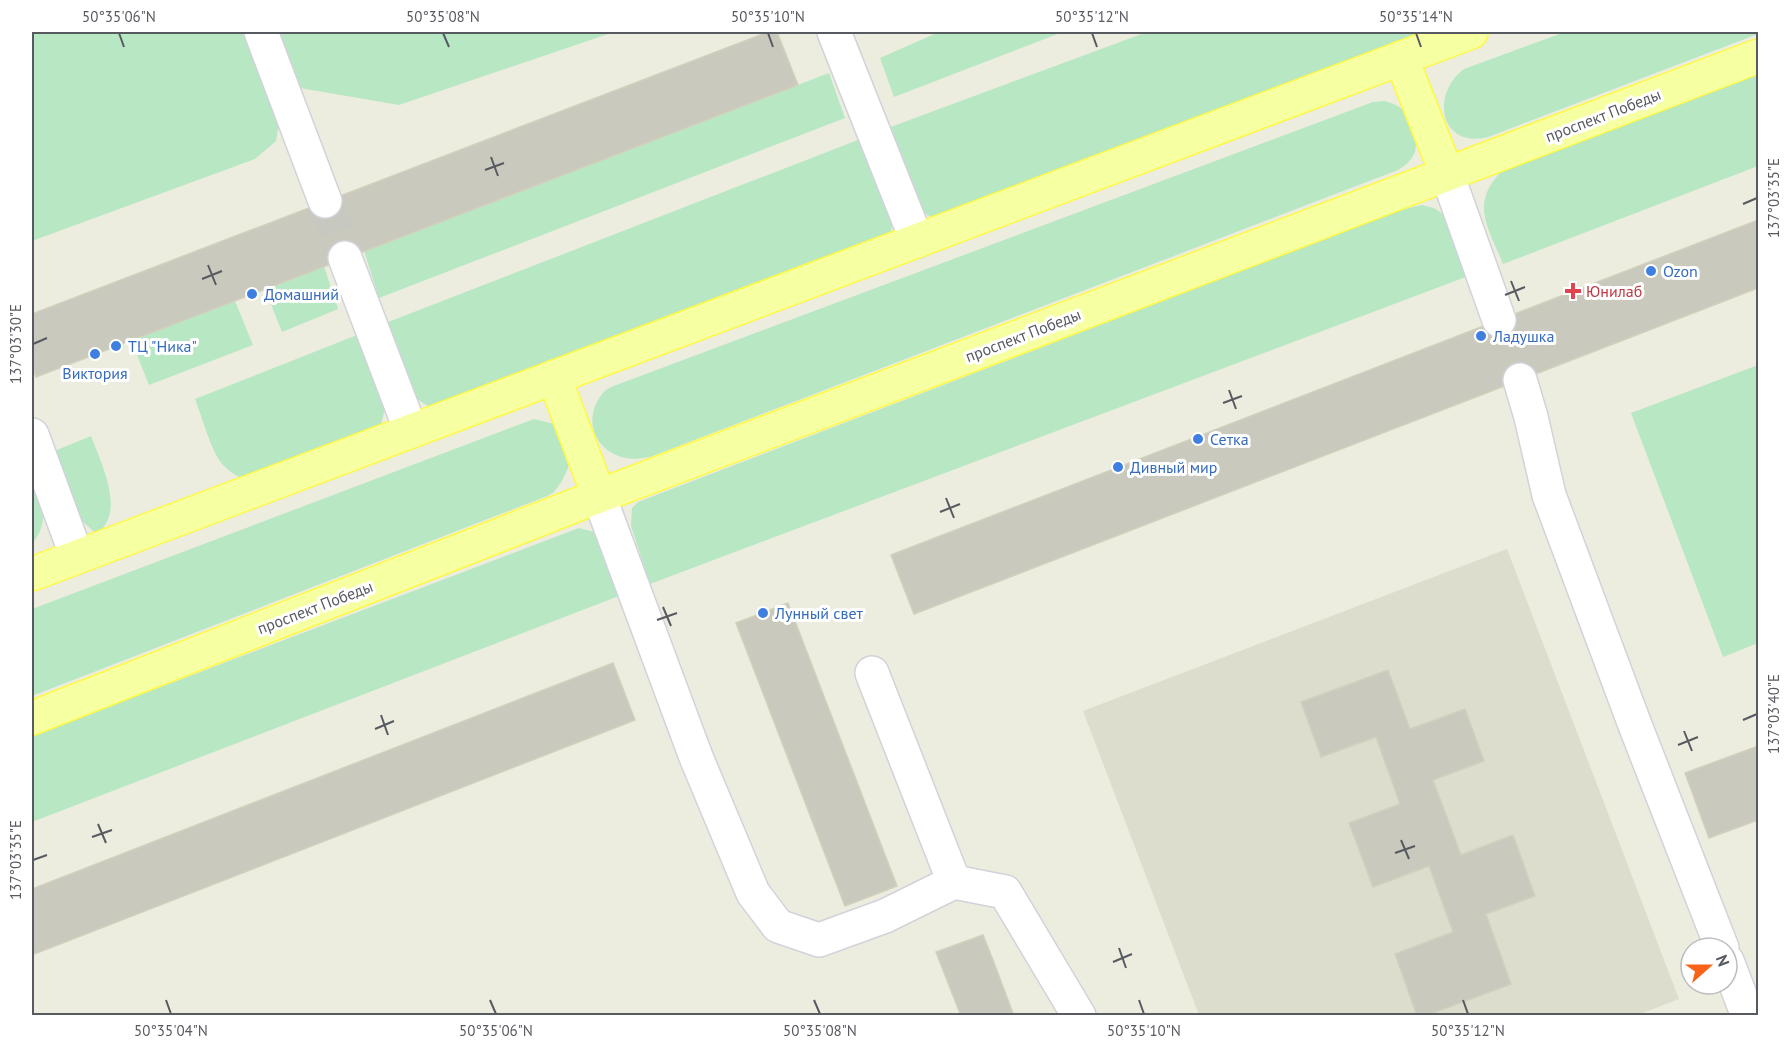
<svg xmlns="http://www.w3.org/2000/svg" width="1790" height="1047" font-family="'PT Sans',sans-serif">
	<style>
		.education { fill: #dcddcd }
		.green { fill: #b8e7c4 }
		.building { fill: #cac9be; stroke: #d2d0bc; stroke-width: 1.5 }
		.lines { fill: none; stroke-linecap: round; stroke-linejoin: round }
		.minor-tunnel { stroke: #c7c8bf; stroke-width: 33; stroke-dasharray: 33 16; stroke-linecap: butt }
		.minor-casing { stroke: #d2d3da; stroke-width: 36 }
		.major-casing { stroke: #fef946; stroke-width: 36 }
		.minor { stroke: #fff; stroke-width: 33 }
		.major { stroke: #f6ffa1; stroke-width: 33 }
		.ticks { fill: none; stroke: #585a61; stroke-width: 2 }
		.shop-dot { fill: #3f7fe0; stroke: #fff; stroke-width: 2 }
		.health-dot { fill: #e0444e; stroke: #fff; stroke-width: 2 }
		.labels { text-anchor: middle; stroke-width: 6; stroke-linejoin: round; paint-order: stroke }
		.street-label { font-size: 16px; fill: #585a61; stroke: #fff }
		.shop-label { font-size: 16px; fill: #366cbe; stroke: #fff; text-anchor: start }
		.health-label { font-size: 16px; fill: #be3a42; stroke: #fff; text-anchor: start }
		.neatline { fill: none; stroke: #585a61; stroke-width: 2 }
		.ticks-label { font-size: 15px; text-anchor: middle; fill: #585a61 }
	</style>
	<rect width="100%" height="100%" fill="#ecedde"/>
	<path class="education" d="M1507 549 1679 999 1635 1016 1199 1015 1083 711Z"/>
	<path class="green" d="M32 32H247L279 124 276 141 255 159 32 241Z
		M278 32H614L399 105 300 88Z
		M939 32H1063L894 97 880 58Z
		M1147 32H1453L933 218 926 214 919 205 888 128Z
		M1565 32H1758V34L1488 137C1440 149 1430 94 1464 69Z
		M829 73 845 118 379 298 364 251Z
		M1758 73V166L1503 264C1488 227 1469 203 1503 170Z
		M1385 101C1391 103 1397 105 1402 109 1407 113 1409 120 1411 126 1420 146 1417 159 1398 170L650 457C642 458 634 460 626 458 600 453 585 428 596 404 600 396 603 391 611 387L1373 102Z
		M863 138 893 219 890 238 443 409 428 406 412 396 383 324Z
		M1422 205 1434 208 1446 216 1471 275 650 584 631 526 632 508 638 502 1400 210Z
		M324 266 338 309 282 332 265 289Z
		M235 301 253 345 149 385 131 340Z
		M357 335 385 409 381 424 372 437 248 482C239 477 231 473 224 466 211 453 202 416 195 399Z
		M1758 365V643L1723 657 1631 413Z
		M534 419 554 424 561 431 569 459 568 468 562 481 554 492 547 496 32 696V609Z
		M91 436C99 457 118 497 108 519 106 525 101 530 98 535L82 521 70 503 52 452Z
		M32 467C40 495 53 518 32 544Z
		M579 528 594 532 598 535 624 594 32 822V736Z"/>
	<path class="building" d="M768 32H777L798 85 36 377 32 366V314Z
		M1758 220V288L914 614 891 555Z
		M788 603 897 886 845 906 736 623Z
		M613 663 635 720 32 955V889Z
		M1388 670 1410 729 1465 709 1484 761 1433 780 1461 855 1513 835 1535 896 1486 914 1511 984 1425 1016H1417L1395 954 1453 932 1429 866 1373 887 1349 823 1400 804 1376 737 1321 757 1301 702Z
		M1758 746V820L1709 838 1685 773Z
		M983 935 993 960 1014 1016H961L936 952Z"/>
	<g class="lines">
		<path class="minor-tunnel" d="M325 201 345 258"/>
		<g class="minor-casing">
			<path id="minor" d="M261 32 325 201
				M834 32 917 241
				M1447 174 1499 320
				M345 258 411 431
				M1520 380 1531 417 1549 495 1635 725 1722 948
				M32 435 77 557
				M599 496 696 757 753 893 778 926 819 940 885 916 954 882 872 673
				M954 882 1005 892 1079 1016
				M1727 961 1748 1016"/>
		</g>
		<g class="major-casing">
			<path id="major" d="M1401 58 1447 174
				M554 377 599 496
				M32 574 1471 32
				M32 718 599 496 1758 56"/>
		</g>
		<use href="#minor" class="minor"/>
		<use href="#major" class="major"/>
	</g>
	<path class="ticks" d="M119 33 124 47M443 33 449 47M768 33 773 47M1092 33 1097 47M1416 33 1421 47M491 157 498 176M485 170 504 163M1743 204 1757 198M208 265 216 285M202 279 222 271M1511 281 1519 301M1505 295 1525 287M33 344 47 338M1229 390 1236 409M1223 403 1242 396M946 498 954 518M940 512 960 504M663 607 671 626M657 620 677 613M381 715 388 735M1743 720 1757 714M375 729 394 721M1684 731 1692 751M1678 745 1698 737M98 824 106 843M92 837 112 830M1401 840 1409 859M1395 853 1415 846M33 860 47 855M1119 948 1126 968M1113 962 1132 954M166 1000 171 1014M490 1000 496 1014M814 1000 820 1014M1139 1000 1144 1014M1463 1000 1468 1014"/>
	<g class="shop-dot">
		<circle cx="1651" cy="271" r="6"/>
		<circle cx="252" cy="294" r="6"/>
		<circle cx="1481" cy="336" r="6"/>
		<circle cx="116" cy="346" r="6"/>
		<circle cx="95" cy="354" r="6"/>
		<circle cx="1198" cy="439" r="6"/>
		<circle cx="1118" cy="467" r="6"/>
		<circle cx="763" cy="613" r="6"/>
	</g>
	<path class="health-dot" d="M1570 282h6v6h6v6h-6v6h-6v-6h-6v-6h6z"/>
	<g class="labels">
		<g class="street-label">
			<text transform="translate(1603 115) rotate(-21)" y="6">проспект Победы</text>
			<text transform="translate(1023 335) rotate(-21)" y="6">проспект Победы</text>
			<text transform="translate(315 607) rotate(-21)" y="6">проспект Победы</text>
		</g>
		<g class="shop-label">
			<text x="1663" y="277">Ozon</text>
			<text x="264" y="300">Домашний</text>
			<text x="1493" y="342">Ладушка</text>
			<text x="128" y="352">ТЦ "Ника"</text>
			<text x="95" y="379" text-anchor="middle">Виктория</text>
			<text x="1210" y="445">Сетка</text>
			<text x="1130" y="473">Дивный мир</text>
			<text x="775" y="619">Лунный свет</text>
		</g>
		<g class="health-label">
			<text x="1586" y="297">Юнилаб</text>
		</g>
	</g>
	<rect width="1790" height="1047" fill="none" stroke="#ffffff" stroke-width="66"/>
	<g transform="translate(1709 966) rotate(69)"><circle r="28" fill="#ffffff" stroke="#bcbdc0" stroke-width="1.5"/>
	<path d="M0-4.5L10 22L0 15L-10 22Z" fill="#f96318"/>
	<text y="-9" font-size="16" font-weight="bold" text-anchor="middle" fill="#585a61">N</text>
	</g>
	<rect x="33" y="33" width="1724" height="981" class="neatline"/>
	<g class="ticks-label">
		<text x="119" y="22">50°35'06"N</text>
		<text x="443" y="22">50°35'08"N</text>
		<text x="768" y="22">50°35'10"N</text>
		<text x="1092" y="22">50°35'12"N</text>
		<text x="1416" y="22">50°35'14"N</text>
		<text transform="translate(1774 198) rotate(-90)" y="5">137°03'35"E</text>
		<text transform="translate(16 344) rotate(-90)" y="5">137°03'30"E</text>
		<text transform="translate(1774 714) rotate(-90)" y="5">137°03'40"E</text>
		<text transform="translate(16 860) rotate(-90)" y="5">137°03'35"E</text>
		<text x="171" y="1036">50°35'04"N</text>
		<text x="496" y="1036">50°35'06"N</text>
		<text x="820" y="1036">50°35'08"N</text>
		<text x="1144" y="1036">50°35'10"N</text>
		<text x="1468" y="1036">50°35'12"N</text>
	</g>
</svg>
